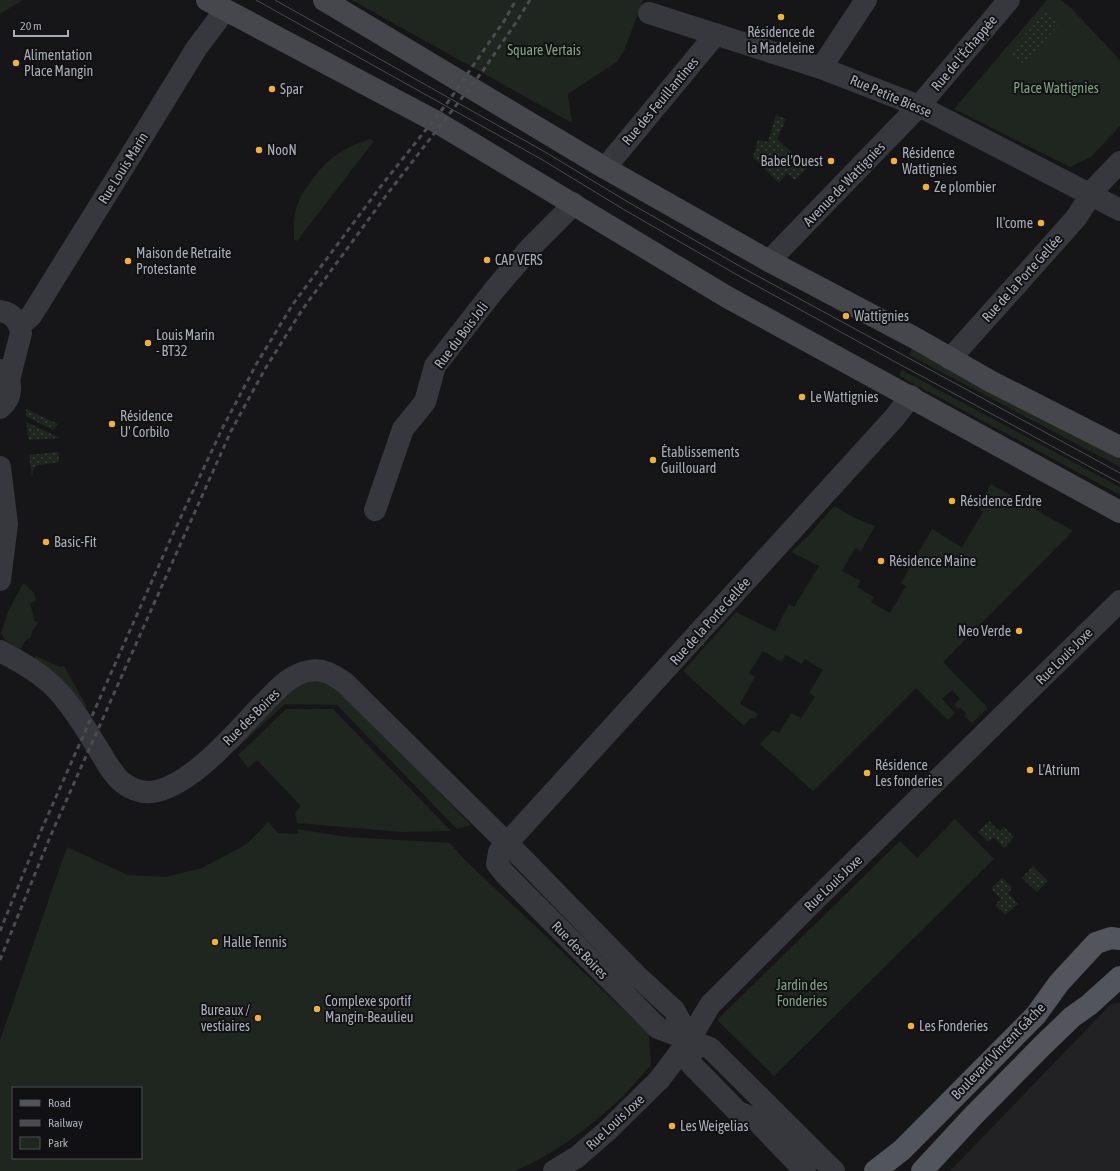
<svg xmlns="http://www.w3.org/2000/svg" width="1120" height="1171" font-family="'Asap Condensed',sans-serif">
	<style>
		.built { fill: #222225 }
		.green { fill: #1e261f; fill-rule: evenodd }
		.garden { fill: url(#garden-dots) }
		.lines { fill: none; stroke-linecap: round; stroke-linejoin: round }
		.minor { stroke: #37383d; stroke-width: 22 }
		.tertiary { stroke: #37383d; stroke-width: 22 }
		.secondary { stroke: #45474d; stroke-width: 22 }
		.primary { stroke: #53555c; stroke-width: 22 }
		.tram { stroke: #4a4c52; stroke-width: 1 }
		.rail { stroke: #4a4c52; stroke-width: 3; stroke-dasharray: 5 4; stroke-linecap: butt }
		.poi-dot { fill: #f2b134; stroke: #111113; stroke-width: 1.5 }
		.labels { text-anchor: middle; stroke-width: 4; stroke-linejoin: round; paint-order: stroke }
		.poi-label { font-size: 14px; fill: #a8adb8; stroke: #111113; text-anchor: start }
		.park-label { font-size: 14px; fill: #7fa381; stroke: #111113 }
		.street-label { font-size: 14px; fill: #a8adb8; stroke: #111113 }
	</style>
	<defs>
		<pattern id="garden-dots" width="8" height="8" patternUnits="userSpaceOnUse"><rect width="8" height="8" fill="#1e261f"/><path d="M2 2h.1M6 6h.1" fill="none" stroke="#3c433d" stroke-width="1.8" stroke-linecap="round"/></pattern>
	</defs>
	<rect width="100%" height="100%" fill="#161618"/>
	<path class="built" d="M1120 1003V1171H950L1111 1004Z"/>
	<path class="green" d="M0 0H23L0 14Z
		M352 0H643L624 51 617 62 568 94 572 123Z
		M1047 0H1061L1072 9 1120 60V126L1091 157 1070 167 954 109Z
		M370 139 374 141 297 241 294 240C294 228 293 214 298 203 300 196 305 190 309 184 326 159 341 149 370 139Z
		M912 349 1120 459V467L909 355Z
		M902 370 1120 487V495L899 376Z
		M991 484 1073 531 943 662 988 708 972 723 964 716 966 713 960 708 958 709 954 705 960 699 952 690 942 699 955 713 948 720 916 688 813 791 760 744 773 730 779 733 791 713 801 718 815 697 809 693 823 670 805 659 802 664 786 655 781 662 763 651 749 673 755 677 740 704 758 714 755 719 751 718 744 726 683 671 736 612 775 631 789 604 794 607 819 566 791 552 810 534 834 506 855 518 875 526 861 551 855 548 842 571 861 581 857 587 874 597 871 602 890 613 906 586 901 583 932 529 962 547 983 512 978 508Z
		M23 583 34 593 36 601 30 603 35 622 39 621 32 632 31 637 25 641 20 651 5 640 1 633 8 612Z
		M36 656 60 667 64 666 87 707 83 710 33 660Z
		M321 679 338 686 471 825 457 829 337 705 285 704 234 751 232 748 294 686Z
		M286 709H333L451 831 401 832 297 823 295 813 301 806 257 760 248 768 238 755Z
		M955 819 994 859 774 1076 717 1020 900 841 917 858Z
		M268 822 278 833 298 834V829L347 837 450 843 464 859 649 1034 651 1066C639 1077 629 1091 617 1102 587 1129 553 1155 515 1171H0V1040L67 847 128 875 166 877 202 868 247 844ZM13 1088H141V1158H13Z"/>
	<path class="garden" d="M1045 12 1059 24 1024 64 1010 52Z
		M776 115 786 119 777 139 808 167 795 180 787 173 779 183 753 157 758 140 768 142Z
		M26 409 58 424 53 430 26 416Z
		M26 422 60 438 29 440Z
		M58 452 59 462 39 465 34 467 32 477 29 455Z
		M989 821 999 831 1004 827 1014 837 1004 848 994 837 988 842 978 832Z
		M1033 866 1048 881 1037 892 1022 878Z
		M1002 878 1012 888 1008 893 1018 904 1005 915 995 905 1001 899 991 888Z"/>
	<g class="lines">
		<path class="minor" d="M649 13 821 68 919 106 1120 210
			M821 68 866 0
			M605 168 716 34
			M769 261 919 106 1009 0
			M20 325 31 316 131 155 196 49 225 10
			M950 359 1076 218 1096 187 1120 162
			M375 510 403 429 425 402 435 366 495 289 531 247 571 207 573 203
			M0 651C20 662 41 673 57 690 75 709 88 733 102 755 108 765 114 776 123 783 134 791 145 794 157 791 195 782 237 731 263 704 276 691 290 674 309 671 323 668 334 675 345 683L523 859 635 974 674 1010 690 1039 691 1064 738 1112 755 1119 805 1171
			M554 1171 577 1157 607 1131 659 1080 690 1039 710 1005 818 897 1120 601
			M834 1171 710 1048 658 1028 505 874 497 864 499 852 895 417 911 396"/>
		<path class="tertiary" d="M0 311C13 313 19 321 21 333L9 380
			M0 370C14 381 13 397 0 408
			M0 467 7 524 0 580"/>
		<path class="secondary" d="M207 0 435 121 727 297 1120 512
			M324 0 605 168 769 261 915 338 990 381 1120 447"/>
		<path class="primary" d="M875 1171 902 1150 1036 1015 1059 983 1096 943 1111 938 1120 939
			M922 1171 973 1116 1042 1046 1072 1017 1089 1005 1120 977"/>
		<path class="tram" d="M256 0 541 159 623 209 739 276 899 364 1120 483
			M275 0 545 152 628 202 743 268 1120 473"/>
		<path class="rail" d="M503 23 516 0
			M0 931 40 833 171 538 223 427 257 363 293 304 381 186 448 102 506 18
			M0 960 50 837 181 543 231 431 265 369 302 310 388 193 482 72 515 24 530 0"/>
	</g>
	<g class="poi-dot">
		<circle cx="781" cy="17" r="4"/>
		<circle cx="16" cy="63" r="4"/>
		<circle cx="272" cy="89" r="4"/>
		<circle cx="259" cy="150" r="4"/>
		<circle cx="831" cy="161" r="4"/>
		<circle cx="894" cy="161" r="4"/>
		<circle cx="926" cy="187" r="4"/>
		<circle cx="1041" cy="223" r="4"/>
		<circle cx="487" cy="260" r="4"/>
		<circle cx="128" cy="261" r="4"/>
		<circle cx="846" cy="316" r="4"/>
		<circle cx="148" cy="343" r="4"/>
		<circle cx="802" cy="397" r="4"/>
		<circle cx="112" cy="424" r="4"/>
		<circle cx="653" cy="460" r="4"/>
		<circle cx="952" cy="501" r="4"/>
		<circle cx="46" cy="542" r="4"/>
		<circle cx="881" cy="561" r="4"/>
		<circle cx="1019" cy="631" r="4"/>
		<circle cx="1030" cy="770" r="4"/>
		<circle cx="867" cy="773" r="4"/>
		<circle cx="215" cy="942" r="4"/>
		<circle cx="317" cy="1009" r="4"/>
		<circle cx="258" cy="1018" r="4"/>
		<circle cx="911" cy="1026" r="4"/>
		<circle cx="672" cy="1126" r="4"/>
	</g>
	<g class="labels">
		<g class="poi-label">
			<text x="781" y="37" text-anchor="middle">Résidence de<tspan x="781" dy="16">la Madeleine</tspan></text>
			<text x="24" y="60">Alimentation<tspan x="24" dy="16">Place Mangin</tspan></text>
			<text x="280" y="94">Spar</text>
			<text x="267" y="155">NooN</text>
			<text x="902" y="158">Résidence<tspan x="902" dy="16">Wattignies</tspan></text>
			<text x="823" y="166" text-anchor="end">Babel'Ouest</text>
			<text x="934" y="192">Ze plombier</text>
			<text x="1033" y="228" text-anchor="end">Il'come</text>
			<text x="136" y="258">Maison de Retraite<tspan x="136" dy="16">Protestante</tspan></text>
			<text x="495" y="265">CAP VERS</text>
			<text x="854" y="321">Wattignies</text>
			<text x="156" y="340">Louis Marin<tspan x="156" dy="16">- BT32</tspan></text>
			<text x="810" y="402">Le Wattignies</text>
			<text x="120" y="421">Résidence<tspan x="120" dy="16">U' Corbilo</tspan></text>
			<text x="661" y="457">Établissements<tspan x="661" dy="16">Guillouard</tspan></text>
			<text x="960" y="506">Résidence Erdre</text>
			<text x="54" y="547">Basic-Fit</text>
			<text x="889" y="566">Résidence Maine</text>
			<text x="1011" y="636" text-anchor="end">Neo Verde</text>
			<text x="875" y="770">Résidence<tspan x="875" dy="16">Les fonderies</tspan></text>
			<text x="1038" y="775">L'Atrium</text>
			<text x="223" y="947">Halle Tennis</text>
			<text x="325" y="1006">Complexe sportif<tspan x="325" dy="16">Mangin-Beaulieu</tspan></text>
			<text x="250" y="1015" text-anchor="end">Bureaux /<tspan x="250" dy="16">vestiaires</tspan></text>
			<text x="919" y="1031">Les Fonderies</text>
			<text x="680" y="1131">Les Weigelias</text>
		</g>
		<g class="park-label">
			<text x="544" y="55">Square Vertais</text>
			<text x="1056" y="93">Place Wattignies</text>
			<text x="802" y="990">Jardin des<tspan x="802" dy="16">Fonderies</tspan></text>
		</g>
		<g class="street-label">
			<text transform="translate(964 53) rotate(-50)" y="5">Rue de l'Échappée</text>
			<text transform="translate(891 96) rotate(23)" y="5">Rue Petite Biesse</text>
			<text transform="translate(660 101) rotate(-50)" y="5">Rue des Feuillantines</text>
			<text transform="translate(123 168) rotate(-58)" y="5">Rue Louis Marin</text>
			<text transform="translate(844 184) rotate(-46)" y="5">Avenue de Wattignies</text>
			<text transform="translate(1022 278) rotate(-48)" y="5">Rue de la Porte Gellée</text>
			<text transform="translate(461 335) rotate(-53)" y="5">Rue du Bois Joli</text>
			<text transform="translate(710 621) rotate(-48)" y="5">Rue de la Porte Gellée</text>
			<text transform="translate(1064 656) rotate(-45)" y="5">Rue Louis Joxe</text>
			<text transform="translate(251 717) rotate(-45)" y="5">Rue des Boires</text>
			<text transform="translate(833 883) rotate(-44)" y="5">Rue Louis Joxe</text>
			<text transform="translate(580 950) rotate(46)" y="5">Rue des Boires</text>
			<text transform="translate(998 1051) rotate(-46)" y="5">Boulevard Vincent Gâche</text>
			<text transform="translate(615 1122) rotate(-43)" y="5">Rue Louis Joxe</text>
		</g>
	</g>
	<rect x="12" y="1087" width="130" height="72" fill="#111113" stroke="#4d4f55"/>
	<rect x="20" y="1100" width="20" height="6" fill="#53555c" stroke="#4d4f55"/>
	<text x="48" y="1107" font-size="12" fill="#a8adb8">Road</text>
	<rect x="20" y="1120" width="20" height="6" fill="#4a4c52" stroke="#4d4f55"/>
	<text x="48" y="1127" font-size="12" fill="#a8adb8">Railway</text>
	<rect x="20" y="1137" width="20" height="12" fill="#1e261f" stroke="#4d4f55"/>
	<text x="48" y="1147" font-size="12" fill="#a8adb8">Park</text>
	<path d="M14 30v6h54v-6" fill="none" stroke="#a8adb8" stroke-width="2"/>
	<text x="20" y="30" font-size="12" fill="#a8adb8" stroke="#111113" stroke-width="3" paint-order="stroke">20 m</text>
</svg>
